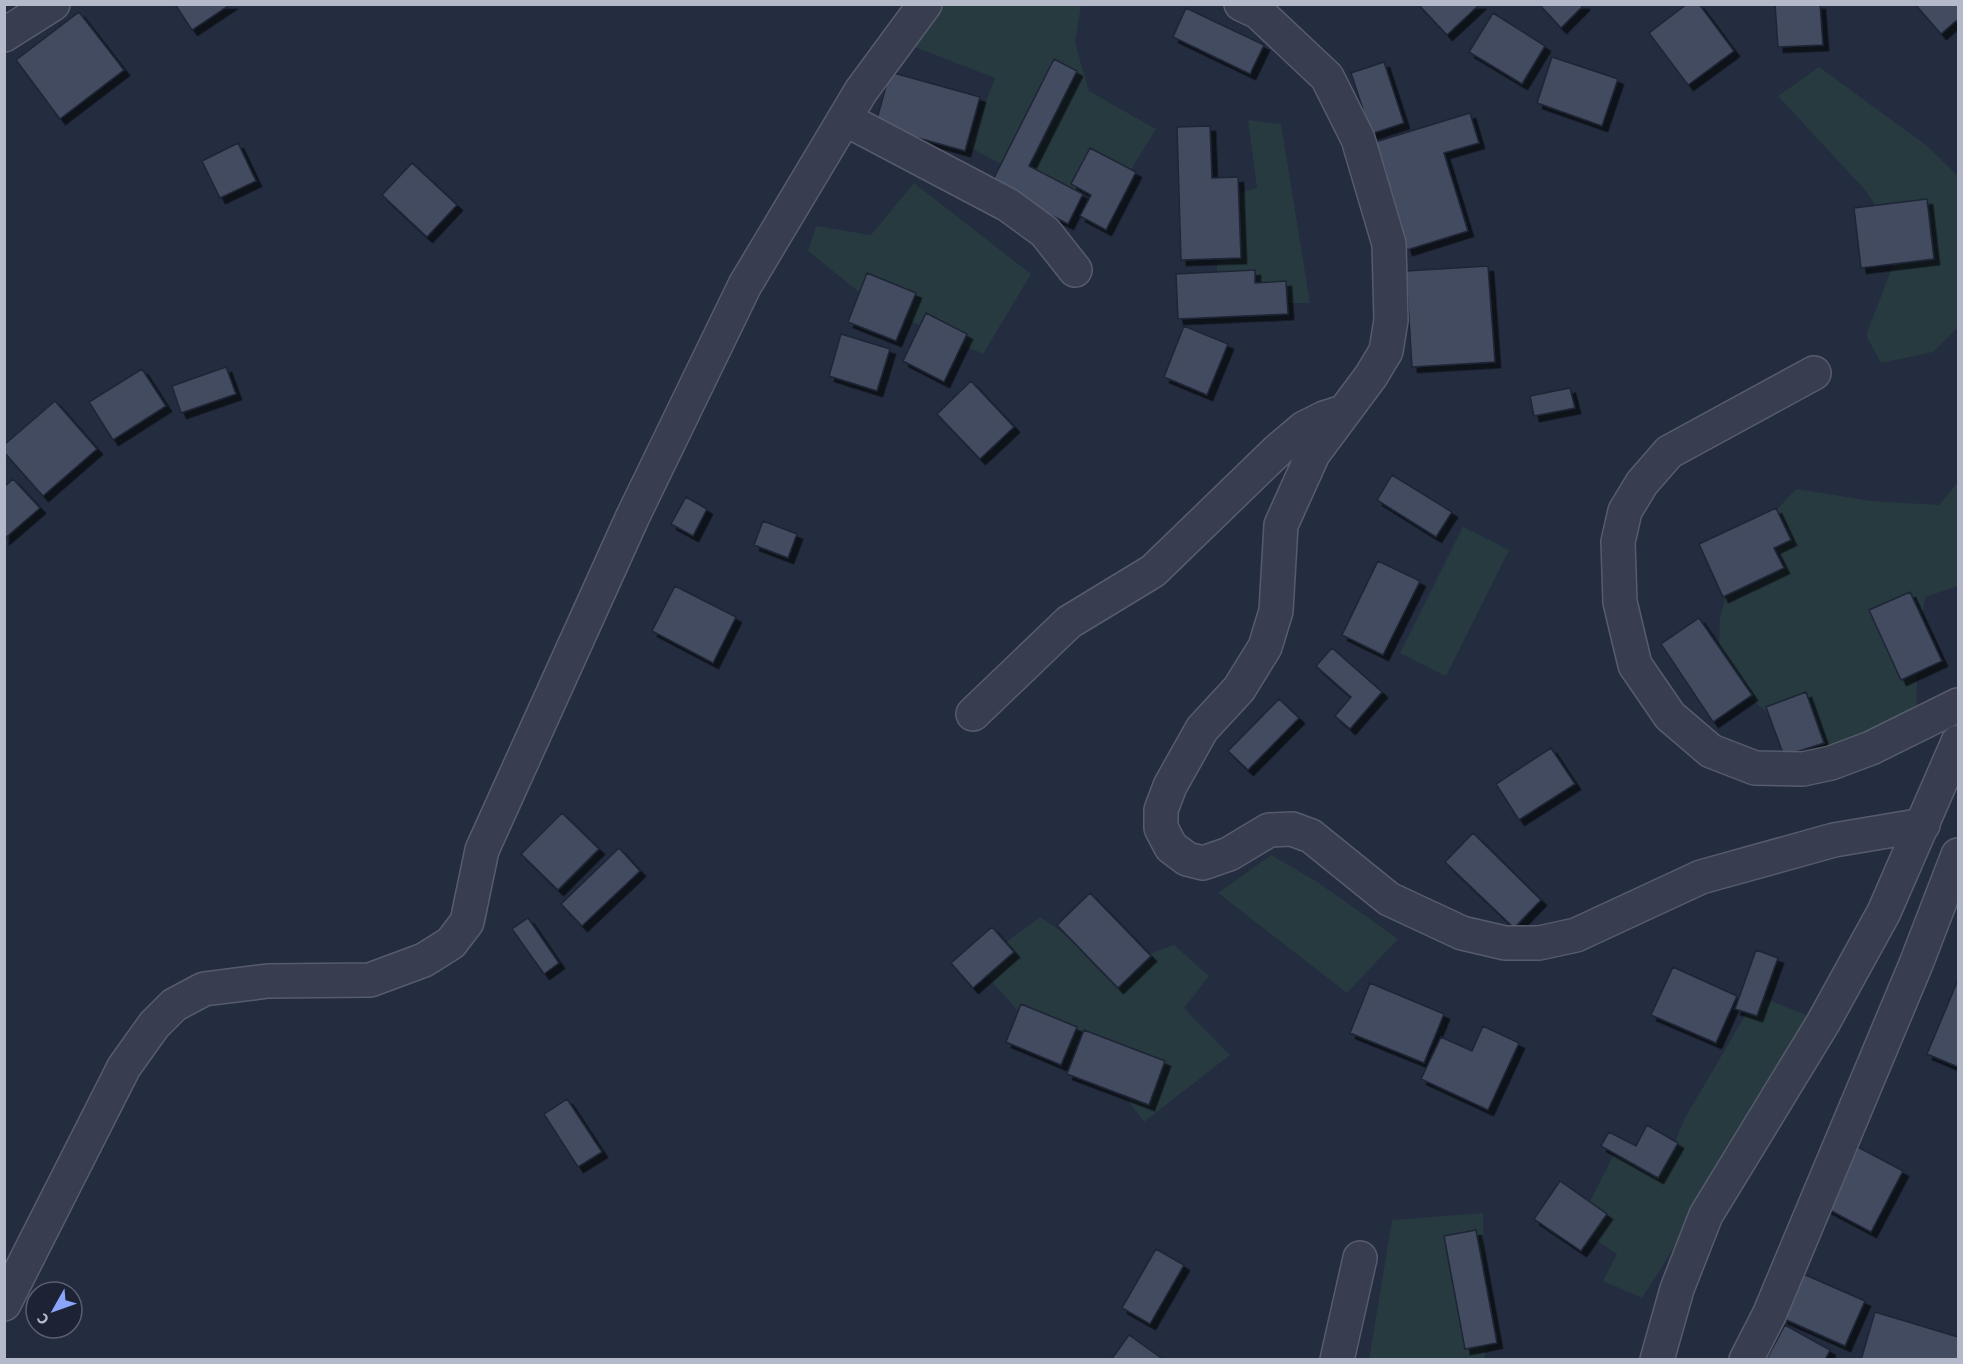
<svg xmlns="http://www.w3.org/2000/svg" width="1963" height="1364" font-family="'Source Sans 3',sans-serif">
	<style>
		.green { fill: #263a40 }
		.building { fill: #434b61; stroke: #1f2536; stroke-width: 1.5; filter: url(#shadow) }
		.lines { fill: none; stroke-linecap: round; stroke-linejoin: round }
		.minor-casing { stroke: #565c6d; stroke-width: 36 }
		.minor { stroke: #383e4f; stroke-width: 33 }
	</style>
	<defs>
		<filter id="shadow"><feDropShadow dx="5.5" dy="5.5" stdDeviation="0" flood-color="#0009"/></filter>
	</defs>
	<rect width="100%" height="100%" fill="#242c3f"/>
	<path class="green" d="M942 5H1081L1075 43 1089 91 1156 129 1119 189 1055 192 969 147 995 78 915 47Z
		M1819 67 1926 145 1958 176V327L1933 352 1881 363 1866 335 1901 245 1866 191 1778 96Z
		M1248 120 1281 124 1310 303H1216L1219 199 1257 188Z
		M914 183 1031 274 983 354 875 305 808 251 816 226 871 235Z
		M1958 482V586L1925 597 1918 647 1916 717 1821 762 1788 730 1718 671 1720 618 1738 551 1796 489 1871 501 1939 505Z
		M1463 527 1509 550 1446 676 1400 653Z
		M1271 855 1316 881 1398 939 1347 993 1218 893Z
		M1040 917 1114 967 1174 945 1209 976 1184 1008 1230 1055 1144 1122 1103 1066 1037 1032 976 964Z
		M1757 995 1808 1016 1665 1262 1642 1298 1603 1281 1617 1254 1577 1227 1618 1146 1665 1166 1685 1118Z
		M1483 1213 1485 1359 1369 1360 1392 1220Z"/>
	<path class="building" d="M175 4H231L192 30Z
		M1418 4H1480L1447 35Z
		M1539 4H1584V5L1561 28Z
		M1687 4H1699L1734 51 1688 85 1649 33Z
		M1775 4H1820L1823 45 1778 47Z
		M1915 4H1958V23L1956 21 1941 34Z
		M1186 8 1264 45 1250 74 1173 37Z
		M79 12 124 70 60 119 16 60Z
		M1493 13 1545 46 1522 84 1469 52Z
		M1552 57 1618 79 1602 126 1537 103Z
		M1054 59 1077 71 1029 166 1083 194 1068 224 991 184Z
		M1384 62 1404 123 1371 134 1351 73Z
		M890 72 980 97 965 151 875 126Z
		M1470 113 1479 143 1444 153 1468 231 1407 250 1375 142Z
		M1210 126 1212 178 1238 177 1241 258 1181 260 1177 127Z
		M238 143 256 181 220 198 202 161Z
		M1090 148 1136 172 1106 230 1080 216 1091 195 1071 184Z
		M412 163 457 205 427 237 382 195Z
		M1927 199 1934 259 1861 268 1854 208Z
		M1488 266 1495 362 1412 367 1406 271Z
		M1255 270V283L1286 281 1288 314 1178 319 1176 274Z
		M867 273 916 293 896 341 848 322Z
		M926 313 967 334 944 382 903 361Z
		M1184 326 1228 344 1207 395 1164 377Z
		M841 334 890 349 877 391 829 376Z
		M226 367 236 394 181 413 172 386Z
		M142 369 166 406 113 440 89 402Z
		M971 381 1014 427 980 459 937 414Z
		M1570 388 1575 408 1534 416 1530 396Z
		M55 401 97 449 43 496 4 452V445Z
		M1392 475 1452 512 1436 537 1377 500Z
		M13 479 40 508 4 539V487Z
		M686 497 707 509 693 536 671 524Z
		M1776 508 1791 540 1774 548 1784 568 1723 597 1699 544Z
		M763 521 797 534 788 558 754 545Z
		M1378 561 1420 581 1383 655 1342 635Z
		M675 586 736 617 713 663 652 631Z
		M1910 592 1942 661 1901 680 1869 610Z
		M1699 618 1752 695 1713 722 1661 644Z
		M1332 648 1382 692 1350 729 1335 716 1351 697 1316 666Z
		M1806 692 1824 743 1784 756 1766 707Z
		M1279 699 1299 718 1248 770 1228 751Z
		M1551 748 1575 784 1519 820 1496 784Z
		M562 813 599 849 558 890 521 854Z
		M1473 833 1541 900 1514 928 1445 862Z
		M619 848 640 871 582 926 561 904Z
		M1090 893 1151 956 1118 988 1057 925Z
		M528 918 559 963 544 974 512 929Z
		M992 927 1014 952 973 988 951 963Z
		M1756 950 1778 958 1757 1016 1735 1009Z
		M1673 967 1737 996 1716 1043 1651 1015Z
		M1958 980V1067L1927 1054Z
		M1370 983 1444 1014 1424 1063 1350 1033Z
		M1021 1004 1077 1027 1061 1065 1006 1042Z
		M1483 1026 1519 1043 1488 1110 1421 1079 1441 1037 1472 1051Z
		M1084 1030 1165 1061 1149 1105 1067 1074Z
		M567 1099 602 1152 578 1167 544 1114Z
		M1647 1125 1678 1143 1658 1178 1601 1146 1609 1132 1636 1146Z
		M1856 1146 1903 1171 1871 1232 1824 1207Z
		M1560 1181 1607 1214 1581 1251 1534 1219Z
		M1476 1230 1497 1343 1465 1349 1444 1236Z
		M1156 1249 1184 1265 1150 1324 1122 1308Z
		M1801 1273 1865 1301 1845 1346 1782 1318Z
		M1875 1312 1958 1337V1360H1861Z
		M1785 1325 1830 1350 1825 1360H1766Z
		M1129 1335 1164 1360H1111Z"/>
	<g class="lines">
		<g class="minor-casing">
			<path id="minor" d="M1241 4 1258 12 1327 77 1358 139 1389 244 1391 320 1386 351 1371 376 1313 454 1281 525 1276 611 1265 647 1239 689 1202 729 1170 786 1161 810V828L1171 847 1187 859 1203 863 1229 854 1269 830 1292 829 1311 836 1389 899 1462 933 1505 943H1539L1576 935 1701 877 1834 840 1923 825
				M4 35 53 4
				M845 119 1008 205 1045 232 1075 270
				M1814 373 1669 452 1642 483 1625 511 1618 542 1620 602 1635 665 1670 716 1711 751 1755 768 1803 769 1831 763 1871 748 1958 705
				M973 714 1069 622 1153 571 1278 450 1304 428 1324 418 1340 413
				M4 1304 124 1067 154 1025 174 1005 204 989 268 981 370 980 424 960 451 943 467 922 482 850 633 516 745 285 861 91 925 4
				M1337 1360 1360 1258
				M1657 1360 1677 1289 1706 1215 1823 1023 1884 912 1958 742
				M1746 1360 1769 1315 1916 964 1958 855"/>
		</g>
		<use href="#minor" class="minor"/>
	</g>
	<rect width="1963" height="1364" fill="none" stroke="#b4baca" stroke-width="12"/>
	<g transform="translate(54 1310) rotate(230)"><circle r="28" fill="#1d2334" stroke="#595f70" stroke-width="1.5"/>
	<path d="M0-4.5L10 22L0 15L-10 22Z" fill="#89a6fa"/>
	<text y="-9" font-size="16" font-weight="bold" text-anchor="middle" fill="#b4baca">С</text>
	</g>
</svg>
